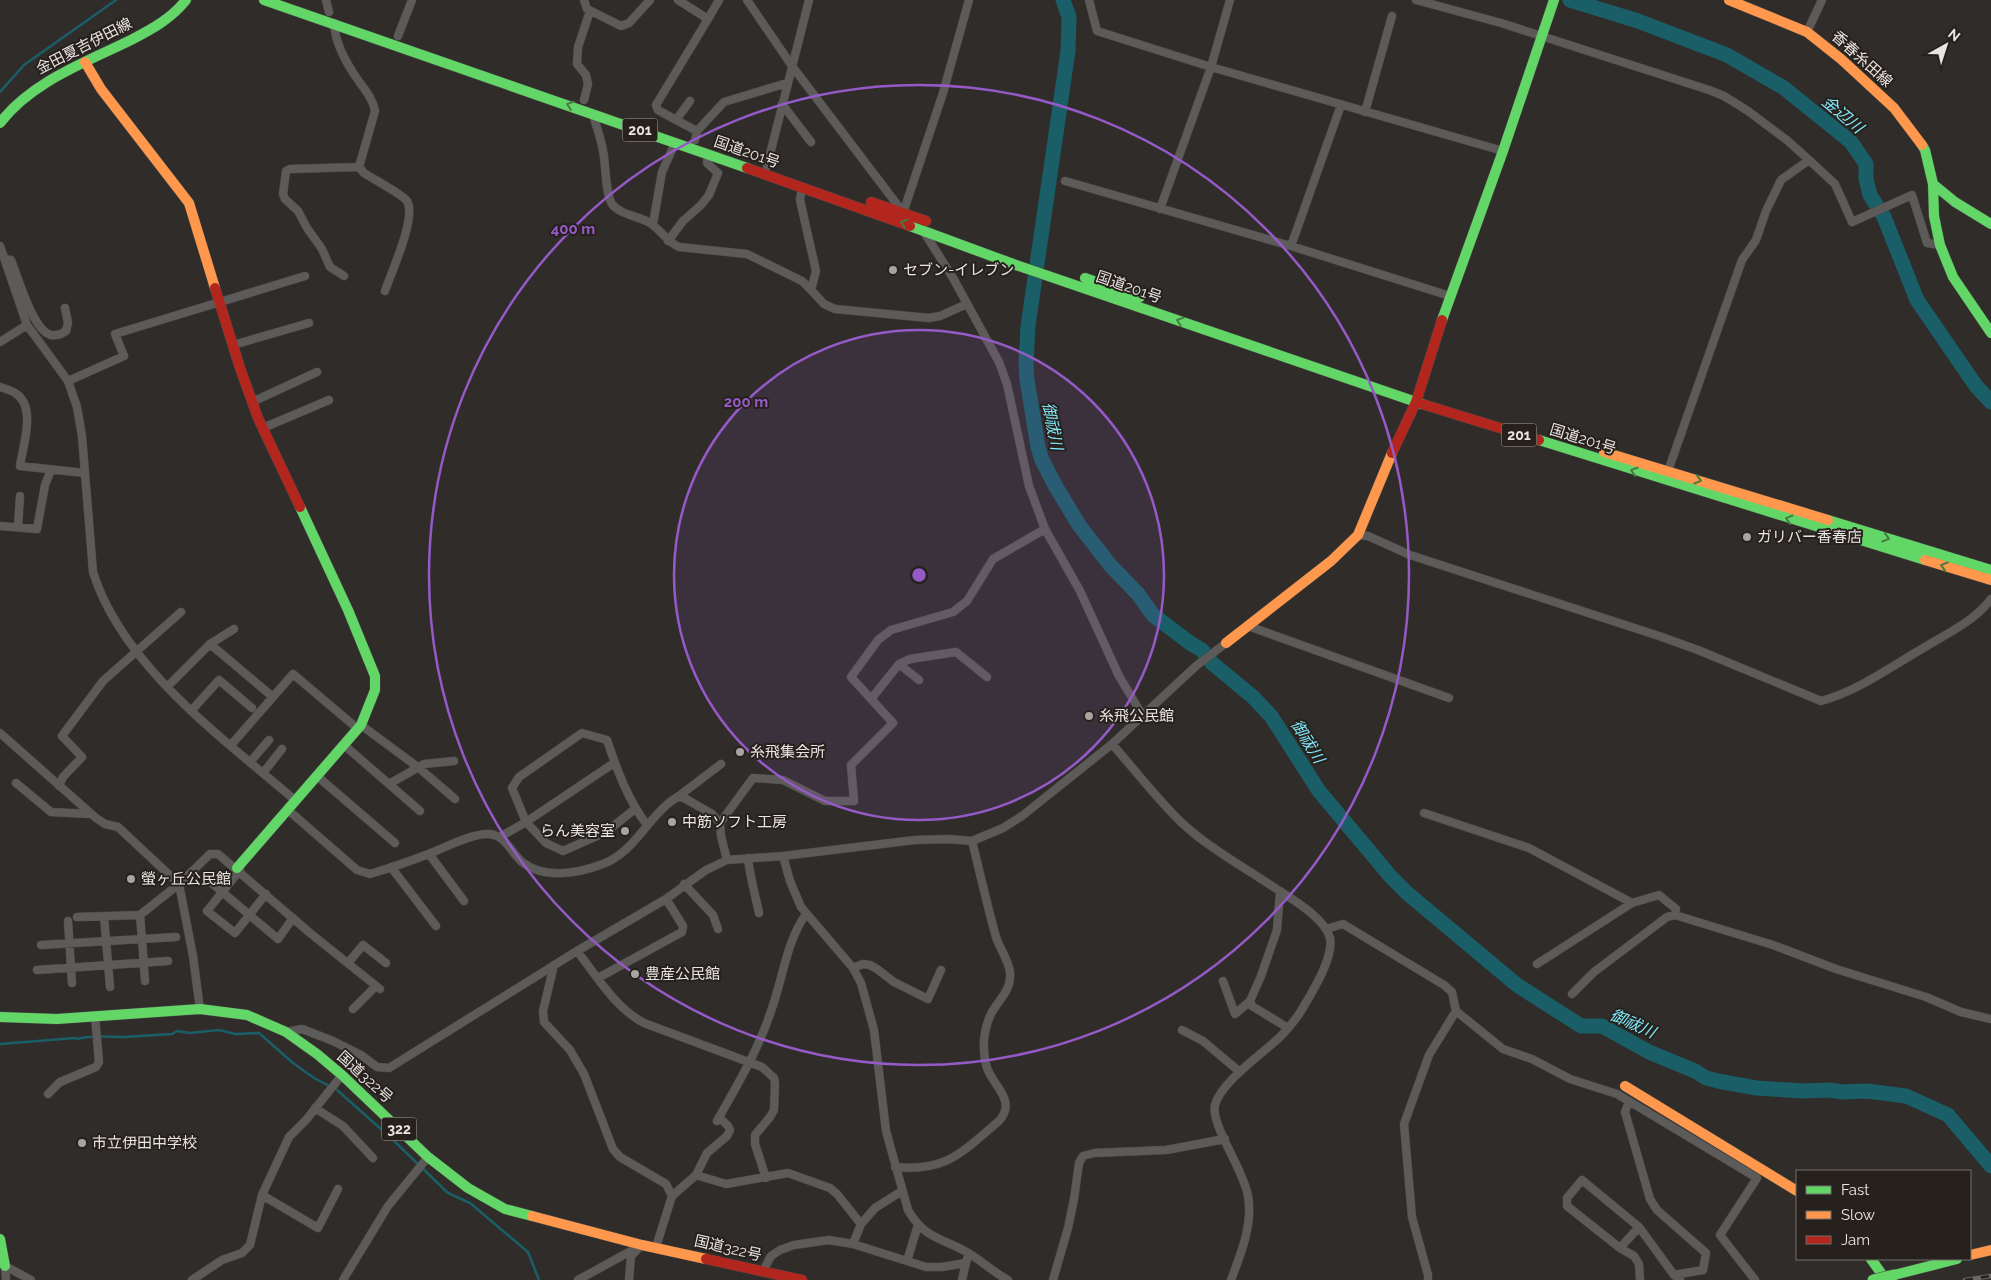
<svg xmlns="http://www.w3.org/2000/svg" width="1991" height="1280" font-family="Raleway,'Noto Sans JP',sans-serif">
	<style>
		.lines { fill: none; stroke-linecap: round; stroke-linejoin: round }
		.stream { stroke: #1a5e68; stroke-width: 2.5 }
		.river { stroke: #1a5e68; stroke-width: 15 }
		.street-casing { stroke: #494744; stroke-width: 9 }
		.fast-casing { stroke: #494744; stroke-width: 11 }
		.slow-casing { stroke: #494744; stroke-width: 11 }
		.jam-casing { stroke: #494744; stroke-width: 11 }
		.street { stroke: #5d5b59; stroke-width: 8 }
		.fast { stroke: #63d668; stroke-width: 10 }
		.slow { stroke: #ff974d; stroke-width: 10 }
		.jam { stroke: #b3261e; stroke-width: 10 }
		.rail-casing { stroke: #6a6866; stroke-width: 4.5 }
		.rail { stroke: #27211d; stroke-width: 2.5; stroke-dasharray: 8; stroke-linecap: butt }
		.fast-bridge-casing { stroke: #494744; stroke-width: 12; stroke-linecap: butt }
		.fast-bridge { stroke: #63d668; stroke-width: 11 }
		.oneway { stroke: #457c42 }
		.ring { fill: none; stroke: #965ac8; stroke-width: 2.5 }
		.poi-dot { fill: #a8a4a1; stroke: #27211d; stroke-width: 2 }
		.labels { text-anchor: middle; stroke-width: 4; stroke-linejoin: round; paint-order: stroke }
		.shield { fill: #27211d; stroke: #afaaa7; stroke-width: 1 }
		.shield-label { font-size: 14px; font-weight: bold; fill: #e9e5e2 }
		.street-label { font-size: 15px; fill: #e9e5e2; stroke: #27211d }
		.poi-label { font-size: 15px; fill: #e9e5e2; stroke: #27211d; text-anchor: start }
		.water-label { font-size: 16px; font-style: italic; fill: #7fe9fb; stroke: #27211d }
		.centre { fill: #965ac8; stroke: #27211d; stroke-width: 2.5 }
		.ring-label { font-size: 15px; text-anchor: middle; font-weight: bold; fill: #965ac8; stroke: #27211d; stroke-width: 4; stroke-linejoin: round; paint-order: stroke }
	</style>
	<rect width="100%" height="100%" fill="#2f2c29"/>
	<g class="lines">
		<path class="stream" d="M0 92 24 65 116 0
			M0 1044 75 1038 78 1039C93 1035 108 1037 124 1037 140 1036 156 1035 172 1034L177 1031 190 1033 219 1030 235 1034 259 1033 293 1063 314 1078 337 1090 391 1138 448 1193 470 1203 528 1252 539 1280"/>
		<path class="river" d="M1063 0 1069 17 1068 51 1028 326 1026 365 1027 380 1038 447 1042 460 1056 487 1079 525 1110 565 1138 594 1153 615 1190 643 1202 650 1212 663 1253 697 1271 716 1319 791 1391 877 1407 893 1517 985 1581 1026H1602L1649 1052 1695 1071 1706 1078 1718 1081 1756 1088 1804 1091 1830 1090 1842 1092 1867 1091 1906 1096 1948 1115 1991 1166
			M1570 0 1638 21 1727 55 1784 88 1851 142 1866 164V179L1870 195 1884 217 1917 300 1976 386 1991 402"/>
		<g class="street-casing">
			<path id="street" d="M326 0 329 12
				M584 0 587 9 621 26 629 23 650 0
				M747 0 792 66 902 211
				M1089 0 1097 31 1211 67 1503 151
				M1416 0 1501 23 1709 90 1724 96 1748 111 1788 141 1809 160 1835 184 1852 222 1912 195 1927 243 1940 245
				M708 19 719 0
				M334 23C335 44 346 63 358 80 365 90 373 99 375 111L359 167 364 173C373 179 402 194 407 201 417 217 391 273 385 291
				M1807 32 1822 0
				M398 36 412 0
				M584 100 588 84 586 75 577 64 578 47 590 11
				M690 101 676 120 697 131
				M782 104 811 142
				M1365 112 1392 16
				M593 114C596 126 601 138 603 151 606 164 605 193 612 204 620 215 639 216 650 223 661 230 667 242 679 247L747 254 802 281 811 290
				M676 120 658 110 656 105 708 19 678 0
				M695 140 697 131 724 102 787 83
				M767 166 809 0
				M1065 181 1291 246 1450 296
				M802 187 800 200 816 271 811 290 824 304 835 309 929 318 940 316 967 304
				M1160 209 1211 67 1230 0
				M903 213 943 93 969 0
				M653 224 662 172 675 143
				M924 232 953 278 999 362 1007 384 1029 486 1045 529 1080 591 1119 676 1143 716
				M668 241 683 221 701 205 709 195 718 173 707 163 708 154
				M0 246 27 325 68 381 77 407 82 436 93 572C122 666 224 739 296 801
				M1291 246 1341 105
				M5 259 11 260C18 277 33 331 51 335 57 336 62 334 66 331L68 323 65 308
				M344 276 330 267 322 249 307 228 298 211 285 199 283 194 286 171 290 169 359 167
				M0 342 27 325
				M233 345 309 323
				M68 381 124 356 115 334 305 276
				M0 387C5 389 11 390 15 393 37 406 23 445 20 466L85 473
				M252 402 317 372
				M263 428 329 400
				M1668 471 1742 260 1756 240 1766 211 1781 180 1809 160
				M0 526 37 529 45 485 51 470
				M18 527 20 496
				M1358 535 1368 536 1410 555 1659 636 1698 650 1821 701C1856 692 1889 668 1920 650 1944 635 1974 622 1991 599
				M1248 626 1449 698
				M210 644 273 697
				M899 664 919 680
				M167 687 210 644 234 629
				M871 699 899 664 910 659 956 652 987 677
				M191 711 219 680 252 708
				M361 725 419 768 455 799
				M0 733 96 818 105 824 118 827 179 884 193 956 200 1009
				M1112 744C1135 770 1157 799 1182 823 1210 849 1244 867 1275 888 1292 899 1325 918 1330 938 1334 958 1311 994 1301 1011 1295 1020 1287 1030 1280 1037 1262 1054 1221 1082 1215 1105 1210 1124 1244 1170 1248 1196 1253 1225 1241 1253 1231 1280
				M231 745 293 674 358 729
				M344 745 420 811
				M250 762 269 740
				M614 763 526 822 546 843 563 851 606 832 635 809
				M263 773 282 749
				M317 776 395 843
				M16 783 51 812 90 814
				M389 784 424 764 454 761
				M59 786 63 777 82 757 62 736 103 681 181 612
				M679 796 721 764
				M288 810 357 870 370 874C390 868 411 861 431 853 446 847 473 833 489 834 506 835 511 853 522 862 545 880 579 873 603 864 637 851 648 814 679 796L686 799 712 814 720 823 721 836 727 860
				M1424 813 1529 848 1632 903
				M720 823 753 778 783 780 825 801H854L851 765 893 723 851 677 878 640 891 630 953 612 967 601 993 559 1045 529
				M500 837 526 822 512 788 519 777 582 733 607 740C617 770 628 800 647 825
				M429 854 464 901
				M783 856 790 881 801 907 853 968 861 983 874 1030 886 1131 908 1210C926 1242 947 1238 973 1256 985 1264 995 1273 1008 1280
				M748 858C750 877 755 894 759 913
				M391 867 436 926
				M240 870 207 911 235 933 266 894
				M208 880 278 939 293 918
				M684 884 713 915 718 929
				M1280 891 1277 930 1261 976 1250 1001 1252 1006 1288 1028
				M104 916 110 987
				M77 917 140 915 179 884 210 854H218L310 933 380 989
				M68 921 72 983
				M1326 929 1343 924 1444 985 1452 992 1456 1011 1503 1049 1532 1059 1570 1079 1617 1094 1757 1178 1720 1235 1755 1280
				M41 945 142 939 140 915
				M577 951C597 976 615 1008 644 1023L762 1067 774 1078 775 1084 774 1110 770 1117 755 1135V1144L766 1178
				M348 963 363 945 386 963
				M1537 964 1632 903 1659 895 1676 909 1675 915
				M554 965 543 1011 544 1022 570 1050 584 1074 613 1149 620 1157 666 1184 672 1196 656 1247
				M853 968 863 964 870 965 877 969 894 982 928 999 941 970
				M37 970 168 961
				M598 978 682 932 683 926 666 899
				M145 981 142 939 176 937
				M1223 981 1235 1014 1250 1001
				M1572 994 1594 972 1667 917 1675 915 1773 945 1836 969 1926 997 1961 1012 1991 1019
				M353 1009 376 986
				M1182 1030 1203 1041 1240 1072
				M286 1032 302 1029 333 1041 361 1055 377 1067 389 1068 577 951 666 899 706 870 727 860 783 856 915 840 949 839 972 841 1003 828 1022 816 1112 744 1196 666 1226 643
				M48 1094 60 1082 96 1067 99 1062 95 1016
				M1629 1101 1625 1112 1650 1199 1657 1210 1706 1253 1703 1270 1674 1275 1680 1280
				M315 1108 343 1126 373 1158
				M717 1121C737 1085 758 1051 771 1011 783 979 786 942 806 914
				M895 1167C947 1172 962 1152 999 1121 1017 1101 994 1087 987 1068 985 1062 984 1055 984 1049 983 1039 986 1025 990 1016 997 1000 1012 992 1010 972 1008 959 1000 949 996 937 987 905 980 873 972 841
				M696 1175 707 1153 727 1136 730 1130 728 1126 719 1117
				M262 1195 318 1228 338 1189
				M672 1196 696 1175 726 1184 788 1173 830 1188 837 1194 861 1224 875 1208 902 1191
				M861 1224 853 1244 926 1267H942L966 1263
				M1620 1248 1639 1227
				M907 1261 918 1225
				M763 1271 771 1256 780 1250 794 1245 829 1240 853 1244
				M6 1280 5 1266 31 1280
				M192 1280 222 1260 242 1253 250 1245 262 1195 289 1137 306 1120 342 1075
				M343 1280 388 1206 428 1157
				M578 1280 640 1246
				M629 1280 631 1256 637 1250
				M962 1280 967 1259
				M1053 1280 1068 1228 1074 1199 1079 1163 1083 1156 1094 1153 1166 1150 1225 1139
				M1428 1280V1275L1412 1217 1404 1124 1429 1055 1456 1011
				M1640 1280 1639 1264 1634 1256 1620 1248 1567 1206V1198L1582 1180 1639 1227 1674 1275"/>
		</g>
		<g class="fast-casing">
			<path id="fast" d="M264 0 747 168
				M0 123C31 82 86 62 131 40 152 29 171 19 186 0
				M1922 145 1925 150 1933 184 1934 216 1940 245 1953 277 1991 333
				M1933 184 1955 202 1991 224
				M910 226 1016 265 1422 404
				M1085 278 1140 297
				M1442 320 1503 151 1554 0
				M1539 440 1925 560
				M1828 520 1991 570
				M237 868 361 725 375 690V676L348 610 300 507
				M0 1017 57 1019 200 1009 247 1015 286 1032 317 1054 342 1075 428 1157 468 1188 505 1209 532 1216
				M0 1239 5 1266
				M1871 1259 1886 1280
				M1894 1275 1957 1259"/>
		</g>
		<g class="slow-casing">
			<path id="slow" d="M1729 0 1807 32 1841 59 1894 108 1922 145
				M85 62 101 89 189 203 215 288
				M1604 452 1828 520
				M1925 560 1991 580
				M1226 643 1331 561 1358 535 1392 453
				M1625 1086 1797 1191
				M532 1216 642 1245 706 1259
				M1970 1255 1991 1250"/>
		</g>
		<g class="jam-casing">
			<path id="jam" d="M747 168 910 226
				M871 202 926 221
				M215 288 240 368 258 418 300 507
				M1422 404 1539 440
				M1392 453 1416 402 1442 320
				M706 1259 802 1280"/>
		</g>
		<use href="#street" class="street"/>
		<use href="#fast" class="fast"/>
		<use href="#slow" class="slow"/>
		<use href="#jam" class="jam"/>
		<g class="rail-casing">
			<path id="rail" d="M1965 1280 1991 1276"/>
		</g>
		<use href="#rail" class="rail"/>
		<g class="fast-bridge-casing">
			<path id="fast-bridge" d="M1873 1280 1894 1275"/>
		</g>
		<use href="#fast-bridge" class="fast-bridge"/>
	</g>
	<defs><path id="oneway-chevron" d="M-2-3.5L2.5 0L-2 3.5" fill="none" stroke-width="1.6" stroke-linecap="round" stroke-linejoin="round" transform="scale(1.25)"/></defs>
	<g class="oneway">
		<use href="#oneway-chevron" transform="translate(570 105) rotate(-161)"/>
		<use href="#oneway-chevron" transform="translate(904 223) rotate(-161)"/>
		<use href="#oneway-chevron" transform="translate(1180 321) rotate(-161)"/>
		<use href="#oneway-chevron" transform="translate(1634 471) rotate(-163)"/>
		<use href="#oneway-chevron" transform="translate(1698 480) rotate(17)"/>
		<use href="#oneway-chevron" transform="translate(1789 519) rotate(-163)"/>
		<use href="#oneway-chevron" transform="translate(1886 538) rotate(17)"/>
		<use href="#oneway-chevron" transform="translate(1944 566) rotate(-163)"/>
	</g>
	<circle cx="919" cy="575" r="245" fill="#965ac8" fill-opacity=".12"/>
	<g class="ring">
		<circle cx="919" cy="575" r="245"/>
		<circle cx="919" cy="575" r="490"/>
	</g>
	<g class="poi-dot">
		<circle cx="893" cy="270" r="5"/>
		<circle cx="1747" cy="537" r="5"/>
		<circle cx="1089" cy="716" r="5"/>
		<circle cx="740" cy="752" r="5"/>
		<circle cx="672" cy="822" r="5"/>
		<circle cx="625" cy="831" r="5"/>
		<circle cx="131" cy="879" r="5"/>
		<circle cx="635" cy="974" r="5"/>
		<circle cx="82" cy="1143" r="5"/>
	</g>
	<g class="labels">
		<g class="shield">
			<rect x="622.5" y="118.5" width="35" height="23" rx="4"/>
			<rect x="1501.5" y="423.5" width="35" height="23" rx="4"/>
			<rect x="381.5" y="1117.5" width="35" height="23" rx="4"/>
		</g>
		<g class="shield-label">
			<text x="640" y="135">201</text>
			<text x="1519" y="440">201</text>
			<text x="399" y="1134">322</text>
		</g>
		<g class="street-label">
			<text transform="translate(84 46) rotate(-27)" y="5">金田夏吉伊田線</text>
			<text transform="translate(1862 59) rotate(42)" y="5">香春糸田線</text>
			<text transform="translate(747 152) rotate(19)" y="5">国道201号</text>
			<text transform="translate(1129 287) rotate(19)" y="5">国道201号</text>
			<text transform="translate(1583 439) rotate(17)" y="5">国道201号</text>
			<text transform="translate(365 1077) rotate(42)" y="5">国道322号</text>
			<text transform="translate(728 1248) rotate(13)" y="5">国道322号</text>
		</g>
		<g class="poi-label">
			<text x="903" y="275">セブン-イレブン</text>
			<text x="1757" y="542">ガリバー香春店</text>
			<text x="1099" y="721">糸飛公民館</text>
			<text x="750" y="757">糸飛集会所</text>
			<text x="682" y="827">中筋ソフト工房</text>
			<text x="615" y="836" text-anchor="end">らん美容室</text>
			<text x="141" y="884">螢ヶ丘公民館</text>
			<text x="645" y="979">豊産公民館</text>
			<text x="92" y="1148">市立伊田中学校</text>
		</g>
		<g class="water-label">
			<text transform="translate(1843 114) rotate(40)" y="6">金辺川</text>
			<text transform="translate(1053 426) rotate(79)" y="6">御祓川</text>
			<text transform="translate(1308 741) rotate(58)" y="6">御祓川</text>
			<text transform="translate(1633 1023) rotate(24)" y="6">御祓川</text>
		</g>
	</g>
	<circle cx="919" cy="575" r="8" class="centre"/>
	<g class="ring-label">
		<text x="573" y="234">400 m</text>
		<text x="746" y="407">200 m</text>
	</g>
	<rect x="1796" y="1170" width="175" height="90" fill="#27211d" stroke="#756f6c"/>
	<rect x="1806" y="1186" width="25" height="8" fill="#63d668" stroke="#756f6c"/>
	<text x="1841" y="1195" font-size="15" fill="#e9e5e2">Fast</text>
	<rect x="1806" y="1211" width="25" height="8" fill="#ff974d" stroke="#756f6c"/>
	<text x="1841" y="1220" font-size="15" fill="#e9e5e2">Slow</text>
	<rect x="1806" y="1236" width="25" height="8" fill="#b3261e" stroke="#756f6c"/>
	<text x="1841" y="1245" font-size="15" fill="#e9e5e2">Jam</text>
	<g transform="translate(1946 45) rotate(39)" stroke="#27211d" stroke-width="4" paint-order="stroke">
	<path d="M0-4L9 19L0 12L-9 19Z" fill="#e9e5e2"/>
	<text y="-8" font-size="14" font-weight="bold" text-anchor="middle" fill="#e9e5e2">N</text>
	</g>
</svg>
